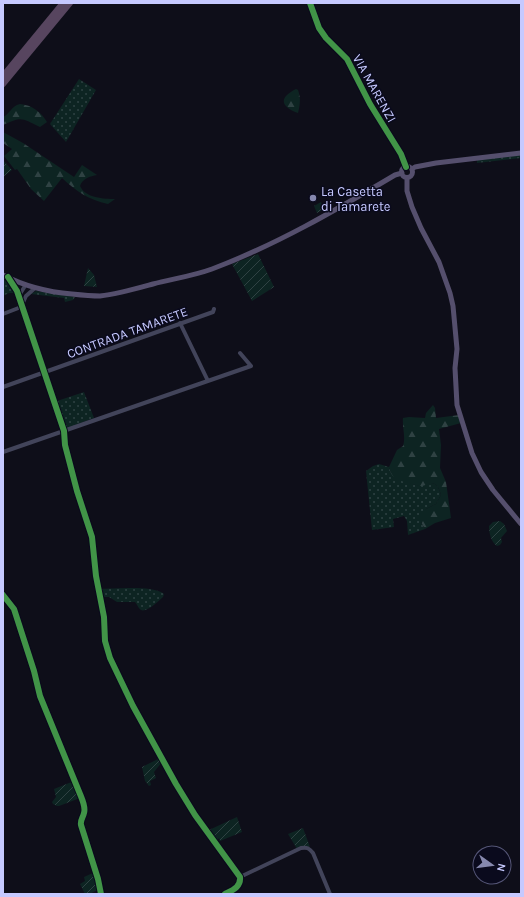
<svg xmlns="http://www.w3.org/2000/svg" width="524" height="897" font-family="Karla,sans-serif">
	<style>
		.grass { fill: url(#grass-dots) }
		.forest { fill: url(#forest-firs) }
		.garden { fill: url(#garden-furrows) }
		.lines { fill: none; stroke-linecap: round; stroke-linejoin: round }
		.minor { stroke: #42445a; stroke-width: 4 }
		.major { stroke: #554f6d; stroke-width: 5 }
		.highway { stroke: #57455f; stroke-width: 6 }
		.cycleway-casing { stroke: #0a0a1d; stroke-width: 8 }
		.cycleway { stroke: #419447; stroke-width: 6 }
		.poi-dot { fill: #8688ae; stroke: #0a0a1d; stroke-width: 1.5 }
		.labels { text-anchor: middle; stroke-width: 3; stroke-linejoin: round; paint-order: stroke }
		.street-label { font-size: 13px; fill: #c6c9ff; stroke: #0a0a1d }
		.poi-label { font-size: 13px; fill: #c6c9ff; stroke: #0a0a1d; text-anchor: start }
	</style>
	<defs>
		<pattern id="grass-dots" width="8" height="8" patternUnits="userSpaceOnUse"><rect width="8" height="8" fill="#0d2422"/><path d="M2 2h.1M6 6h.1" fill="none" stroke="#2f4243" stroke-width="1.8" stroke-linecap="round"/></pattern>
		<pattern id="forest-firs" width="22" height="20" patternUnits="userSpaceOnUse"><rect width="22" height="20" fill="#0d2422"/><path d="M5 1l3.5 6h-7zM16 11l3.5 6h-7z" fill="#2f4243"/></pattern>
		<pattern id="garden-furrows" width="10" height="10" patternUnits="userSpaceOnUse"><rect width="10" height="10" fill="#0d2422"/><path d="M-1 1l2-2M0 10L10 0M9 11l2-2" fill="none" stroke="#2f4243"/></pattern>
	</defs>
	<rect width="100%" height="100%" fill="#0e0e19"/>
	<path class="grass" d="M79 79 96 90 66 142 50 124Z
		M521 155V158L477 163V160Z
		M3 279 10 284 15 293H9L3 296Z
		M36 291 75 297 73 300 65 302 64 298 31 294Z
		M84 392 94 418 67 428 57 401Z
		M379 464 389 467 391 473C399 477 407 483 416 485 423 486 429 481 435 484 438 486 440 491 441 495L436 504 426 509 421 522 425 529 408 535 407 521 404 516 393 519 394 527 372 530 366 471 373 466Z
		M100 589C115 589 153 585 164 594L163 597C159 601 146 613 141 610 138 608 137 604 135 602H117L109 597H102Z"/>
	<path class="forest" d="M296 89 298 90C301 98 300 105 298 113 281 107 278 98 296 89Z
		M20 104C32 105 41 112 47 122L40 127C22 118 22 116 3 125V117C10 114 11 106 20 104Z
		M3 132 23 143 74 177 82 165 97 175C90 176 82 179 80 186 85 198 104 199 115 199L108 204C89 200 76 191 62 178L44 201 31 189 17 169 15 170 4 156 12 149 3 143Z
		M433 405 435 408 436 418 459 415 461 423 439 429 441 445 440 468 446 482 451 518 435 523 425 529 421 522V513L426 509 436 504 441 495C440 491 438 486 435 484 430 482 427 485 422 486 418 486 399 481 395 478 391 475 390 471 389 467L397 450 403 446C406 437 402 427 403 418L409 417 425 418 426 413Z"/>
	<path class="garden" d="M3 160 12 170 3 177Z
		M321 202 324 209 317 213 314 206Z
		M258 254 274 287 252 301 232 264Z
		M88 268 94 275 97 287 84 286Z
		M500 521 504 524 507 531 501 538 502 542 500 545 497 546C491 542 489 533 489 526L493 522Z
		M160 758 162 762 154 772 156 778 150 781 151 785 149 786 145 781 142 767Z
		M74 781 80 798 59 806H57L53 804 52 802 56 797 54 789Z
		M237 817 242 832 220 841 219 838 217 841 209 830Z
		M303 828 310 847 304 846 297 849 288 834Z
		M95 872 99 889 90 894H85L80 884 85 881 84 877Z"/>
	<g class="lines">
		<path class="minor" d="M310 3 319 28 326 38 347 59 370 104 401 154 406 167
			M8 278 17 291 64 431 65 445 77 491 92 537 96 576 104 617 105 641 110 658 133 706 176 784 195 815 240 877C241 887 233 890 225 894
			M18 297 25 286
			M3 314 21 307 26 296 35 288
			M180 323 208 381
			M3 387 213 312 214 309
			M3 452 251 366 240 353
			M3 595 14 609 34 671 40 696 80 794C82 799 86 807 84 813 83 818 80 820 81 825L98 879 101 894
			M240 877 301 848C307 847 309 848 313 853L330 894"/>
		<path class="major" d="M401.5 172a5.5 5.5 0 1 1 11 0a5.5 5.5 0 1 1-11 0Z
			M412 169 415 167 436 163 521 153
			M407 178V191L412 207 421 228 439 262 450 293 453 306 457 349 455 368 457 405 472 453 481 472 493 490 521 524
			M3 275C26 287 47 292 72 294 81 295 91 296 100 296 118 294 135 289 153 284 172 279 193 276 212 269 276 245 336 210 395 175L402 173"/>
		<path class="highway" d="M3 76 63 3
			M3 84 70 3"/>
		<g class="cycleway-casing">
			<path id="cycleway" d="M310 3 319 28 326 38 347 59 370 104 401 154 406 167
				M8 277 17 291 64 431 65 445 77 491 92 537 96 576 104 617 105 641 110 658 133 706 176 784 195 815 240 877C241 887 233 890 225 894
				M3 595 14 609 34 671 40 696 80 794C82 799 86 807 84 813 83 818 80 820 81 825L98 879 101 894"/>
		</g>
		<use href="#cycleway" class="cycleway"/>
	</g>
	<circle class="poi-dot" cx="313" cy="198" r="4"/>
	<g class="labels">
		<g class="street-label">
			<text transform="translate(375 88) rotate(61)" y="5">VIA MARENZI</text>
			<text transform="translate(127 332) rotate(-20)" y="5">CONTRADA TAMARETE</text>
		</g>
		<g class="poi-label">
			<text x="321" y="196">La Casetta<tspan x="321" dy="15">di Tamarete</tspan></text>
		</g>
	</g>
	<rect width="524" height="897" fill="none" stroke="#c6c9ff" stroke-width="8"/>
	<g transform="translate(492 865) rotate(104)"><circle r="19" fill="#0a0a1d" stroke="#555677"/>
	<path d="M0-3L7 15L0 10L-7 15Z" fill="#8688ae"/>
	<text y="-6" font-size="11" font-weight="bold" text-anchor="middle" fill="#c6c9ff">N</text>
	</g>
</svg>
